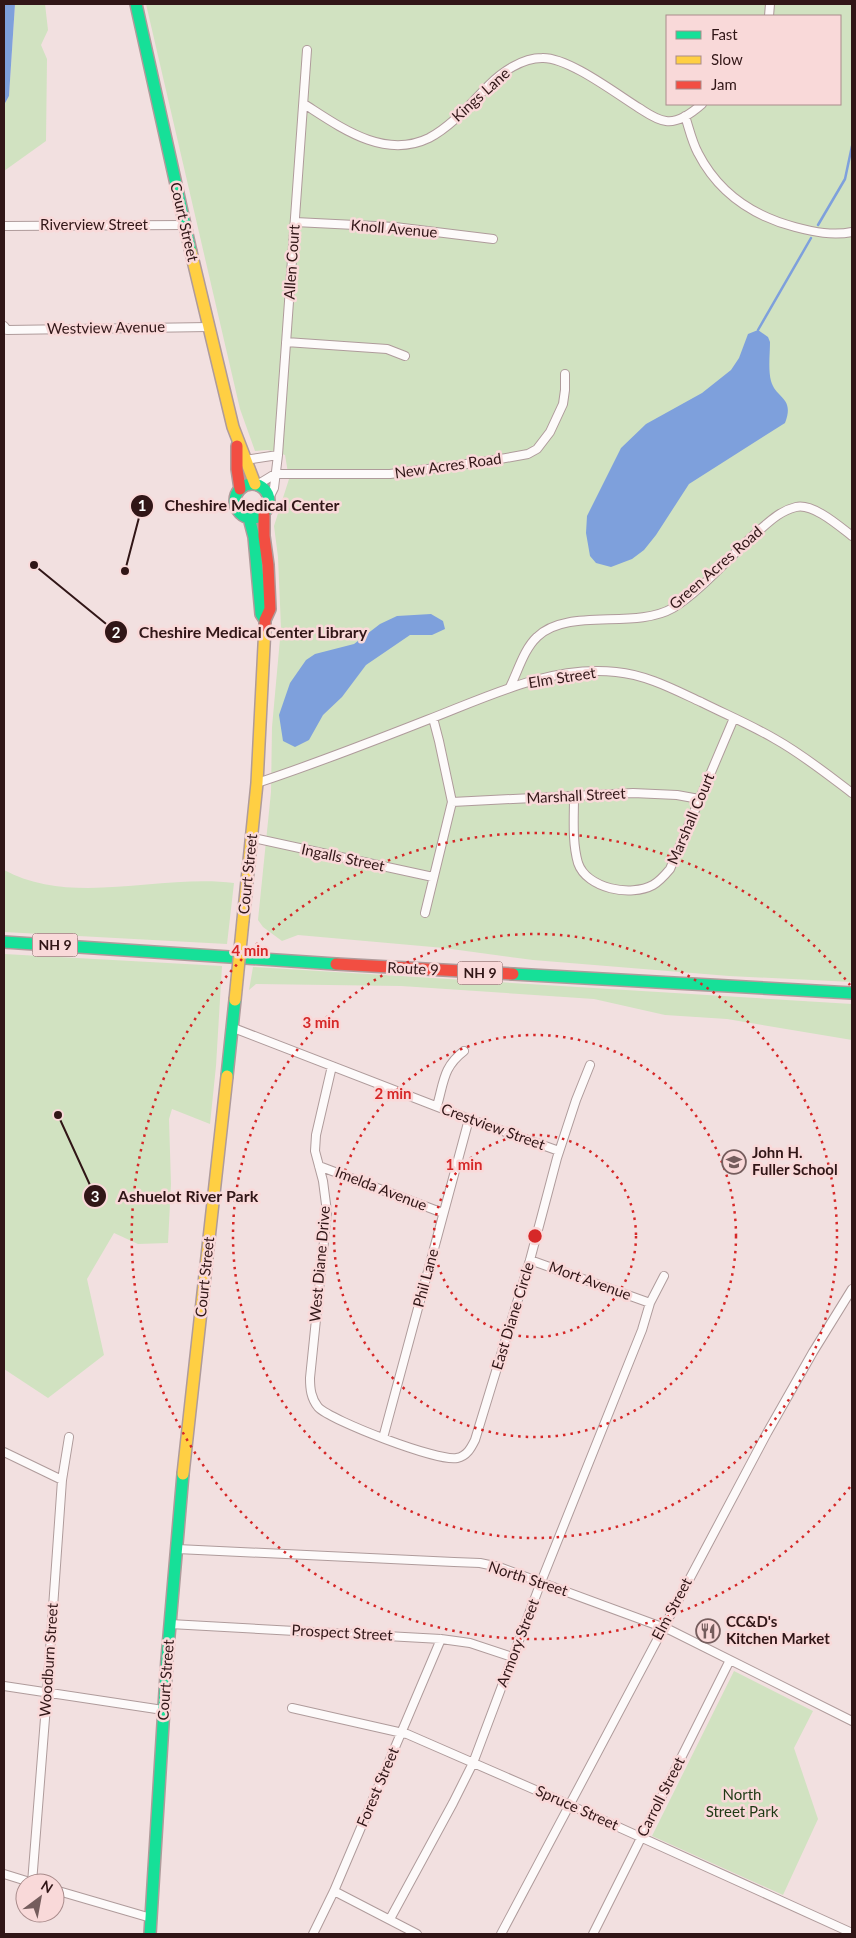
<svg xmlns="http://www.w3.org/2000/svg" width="856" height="1938" font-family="Lato,sans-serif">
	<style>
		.green { fill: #d1e2c1; fill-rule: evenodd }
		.water { fill: #7ea0dc }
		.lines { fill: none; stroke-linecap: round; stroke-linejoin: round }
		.stream { stroke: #7ea0dc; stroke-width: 2.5 }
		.street-casing { stroke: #af9b9b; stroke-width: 10 }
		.fast-casing { stroke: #af9b9b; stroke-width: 14 }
		.slow-casing { stroke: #af9b9b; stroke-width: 14 }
		.jam-casing { stroke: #af9b9b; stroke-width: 14 }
		.street { stroke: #fdfafa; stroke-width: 8 }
		.fast { stroke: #16e098; stroke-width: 11 }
		.slow { stroke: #ffcf43; stroke-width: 11 }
		.jam { stroke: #f24e42; stroke-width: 11 }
		.slow-bridge-casing { stroke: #af9b9b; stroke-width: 14; stroke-linecap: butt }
		.slow-bridge { stroke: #ffcf43; stroke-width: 11 }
		.ring { fill: none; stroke: #d62828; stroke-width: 2.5; stroke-dasharray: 2.5 5 }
		.labels { text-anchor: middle; stroke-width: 5; stroke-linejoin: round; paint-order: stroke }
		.shield { fill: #f9d9d9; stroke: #6d5051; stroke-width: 1 }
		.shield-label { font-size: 14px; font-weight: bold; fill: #311617 }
		.street-label { font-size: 15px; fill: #311617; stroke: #f9d9d9 }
		.poi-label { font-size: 15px; font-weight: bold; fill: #311617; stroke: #f9d9d9; text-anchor: start }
		.park-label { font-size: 15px; fill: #1e3914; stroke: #f9d9d9 }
		.centre { fill: #d62828; stroke: #f9d9d9; stroke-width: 2.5 }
		.ring-label { font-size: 15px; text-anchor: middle; font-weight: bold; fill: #d62828; stroke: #f9d9d9; stroke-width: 5; stroke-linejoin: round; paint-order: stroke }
		.leader { fill: none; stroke: #311617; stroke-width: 2 }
		.callout-dot { fill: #311617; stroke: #f9d9d9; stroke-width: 2 }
		.mark-label { font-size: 15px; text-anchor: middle; font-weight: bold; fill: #fff }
		.callout-label { font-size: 16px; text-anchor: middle; font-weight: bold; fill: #311617; stroke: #f9d9d9; stroke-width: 5; stroke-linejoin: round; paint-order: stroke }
	</style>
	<rect width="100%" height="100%" fill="#f2e0e0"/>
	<path class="green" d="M15 4H45L48 30 41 45 47 59 46 141 4 171V105L9 96Z
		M146 4H852V982L729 976 533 960 444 948 298 935 282 941 263 927 258 920 271 792 272 727 281 628 278 557 274 526 289 479 285 455 268 450 255 451 240 409ZM667 16H840V104H667Z
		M4 870C72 907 160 874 234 883L227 944 4 932Z
		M4 954 222 966 216 1066 210 1124 172 1109 169 1119 171 1184 168 1243 138 1244 114 1233 87 1279 104 1355 48 1398 4 1369Z
		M253 967 852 1004V1040L727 1019 665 1015 594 999 401 986 256 984 249 990Z
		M734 1671 813 1711 794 1748 818 1819 783 1895 652 1836Z"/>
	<path class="water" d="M4 4H15L9 96 4 105Z
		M758 330 768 337 770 342C770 354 768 369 771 381 776 399 795 397 785 423L689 484 656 535 644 550 632 559 611 567 596 563 590 556 586 533 587 516 621 448 646 424 702 393 731 370 739 358 748 334Z
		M431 614 443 621 445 629 432 635H410L366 665 342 697 323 715 309 740 295 747 283 741 279 715 290 683 306 660 315 654 354 644 380 624 397 616Z"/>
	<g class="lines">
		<path class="stream" d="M818 225 845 179 852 146
			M758 330 811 238"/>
		<g class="street-casing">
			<path id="street" d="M769 16 770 4
				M304 104C340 127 384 160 429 138 452 126 471 103 489 85 502 72 522 58 542 58 568 57 615 93 639 108 647 113 656 120 666 121 679 123 693 112 702 104
				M685 116C689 128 692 142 698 153 718 192 753 216 795 227 814 232 833 236 852 232
				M295 222 395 227 493 239
				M4 226 185 225
				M4 326 7 330 209 327
				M286 342 387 349 405 356
				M245 460 278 455
				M257 485 275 474H390L489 461 528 454 537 449 550 432 563 404 565 390V374
				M269 498 274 488 278 455 307 50
				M510 687C518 671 524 649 537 637 567 607 635 630 673 608 701 591 730 556 755 534 768 523 779 511 796 507 813 503 839 526 852 536
				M257 783C315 764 371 742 427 720 487 697 550 665 616 672 647 675 673 689 701 702 725 714 751 725 775 739 802 754 827 774 852 793
				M574 797C574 818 572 842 578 863 587 889 631 897 653 885 660 881 665 875 670 869L734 718
				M452 802 633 793 677 795 699 799
				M253 838 433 877
				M425 913 452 802 439 741 433 718
				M231 1027 469 1119 559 1151
				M332 1066 316 1135 315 1151 323 1181 327 1212 310 1378C310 1389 311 1398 318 1407 331 1421 439 1462 457 1458 467 1456 471 1448 475 1440L530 1260 557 1158 576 1100 590 1065
				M437 1106C444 1082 443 1067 464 1051
				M319 1166 443 1213
				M530 1260 650 1303
				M383 1438 469 1119
				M4 1452 62 1480
				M177 1549 454 1562 480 1563 499 1567 670 1630 852 1721
				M170 1624 441 1639 470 1643 512 1657
				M4 1686 163 1710
				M292 1708 407 1734 563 1802 852 1933
				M4 1874 33 1883
				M32 1883 47 1693 62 1480 69 1437
				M55 1890 151 1918
				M334 1891 417 1934
				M390 1919 453 1803 473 1763 541 1582 642 1330 650 1303 664 1276
				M313 1934 334 1891 441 1639
				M501 1934 767 1433 813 1352 852 1289
				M593 1934 730 1660"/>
		</g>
		<g class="fast-casing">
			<path id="fast" d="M136 4 191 252
				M235 501a17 17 0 1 1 34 0a17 17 0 1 1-34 0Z
				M249 518 254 537 261 614 265 620
				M4 942 336 964
				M513 974 852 993
				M227 1076 235 1000
				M150 1934 167 1659 183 1474"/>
		</g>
		<g class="slow-casing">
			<path id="slow" d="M191 252 233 427 255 484
				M243 920 257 783 265 626
				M183 1474 227 1076"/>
		</g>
		<g class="jam-casing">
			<path id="jam" d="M237 446V469L240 489
				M264 513V536L268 565 270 609 265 620V626
				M336 964 513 974"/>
		</g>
		<use href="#street" class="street"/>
		<use href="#fast" class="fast"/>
		<use href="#slow" class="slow"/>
		<use href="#jam" class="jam"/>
		<g class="slow-bridge-casing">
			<path id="slow-bridge" d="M235 1000 243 920"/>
		</g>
		<use href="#slow-bridge" class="slow-bridge"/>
	</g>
	<g class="ring">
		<circle cx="535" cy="1236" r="101"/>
		<circle cx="535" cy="1236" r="201"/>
		<circle cx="535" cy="1236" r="302"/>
		<path d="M850 1487A403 403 0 1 1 850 985"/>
	</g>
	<defs>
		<g id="school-ring" transform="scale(1.25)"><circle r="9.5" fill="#f9d9d9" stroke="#755d5d" stroke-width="1.5"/><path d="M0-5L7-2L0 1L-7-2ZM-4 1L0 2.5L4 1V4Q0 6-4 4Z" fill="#755d5d"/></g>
		<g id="restaurant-ring" transform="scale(1.25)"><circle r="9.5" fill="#f9d9d9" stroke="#755d5d" stroke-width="1.5"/><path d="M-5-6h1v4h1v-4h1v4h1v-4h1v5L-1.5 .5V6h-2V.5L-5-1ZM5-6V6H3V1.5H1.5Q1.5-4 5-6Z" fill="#755d5d"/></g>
	</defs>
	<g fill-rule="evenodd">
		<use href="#school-ring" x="734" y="1162"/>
		<use href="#restaurant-ring" x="708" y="1631"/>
	</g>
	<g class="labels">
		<g class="shield">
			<rect x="32.5" y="933.5" width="45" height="23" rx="4"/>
			<rect x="457.5" y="961.5" width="45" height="23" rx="4"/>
		</g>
		<g class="shield-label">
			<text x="55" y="950">NH 9</text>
			<text x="480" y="978">NH 9</text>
		</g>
		<g class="street-label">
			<text transform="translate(481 95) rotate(-42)" y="5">Kings Lane</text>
			<text transform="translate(184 222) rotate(77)" y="5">Court Street</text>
			<text x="94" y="230">Riverview Street</text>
			<text transform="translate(394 229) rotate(5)" y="5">Knoll Avenue</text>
			<text transform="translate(292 262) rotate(-86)" y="5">Allen Court</text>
			<text transform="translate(106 328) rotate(-1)" y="5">Westview Avenue</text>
			<text transform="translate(448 466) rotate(-8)" y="5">New Acres Road</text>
			<text transform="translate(716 568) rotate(-41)" y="5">Green Acres Road</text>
			<text transform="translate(562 678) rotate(-9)" y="5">Elm Street</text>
			<text transform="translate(576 796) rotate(-3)" y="5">Marshall Street</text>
			<text transform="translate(691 819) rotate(-67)" y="5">Marshall Court</text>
			<text transform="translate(343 858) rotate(12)" y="5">Ingalls Street</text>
			<text transform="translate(248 874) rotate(-84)" y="5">Court Street</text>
			<text transform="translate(413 969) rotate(3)" y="5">Route 9</text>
			<text transform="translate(493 1127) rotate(20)" y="5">Crestview Street</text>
			<text transform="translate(381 1189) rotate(21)" y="5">Imelda Avenue</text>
			<text transform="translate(320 1264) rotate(-85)" y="5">West Diane Drive</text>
			<text transform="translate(205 1277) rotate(-84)" y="5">Court Street</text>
			<text transform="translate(426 1278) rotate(-75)" y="5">Phil Lane</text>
			<text transform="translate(590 1281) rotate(20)" y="5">Mort Avenue</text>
			<text transform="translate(513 1316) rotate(-73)" y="5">East Diane Circle</text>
			<text transform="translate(528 1579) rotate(18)" y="5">North Street</text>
			<text transform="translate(672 1609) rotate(-62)" y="5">Elm Street</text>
			<text transform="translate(342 1633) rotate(3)" y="5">Prospect Street</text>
			<text transform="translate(518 1643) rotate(-69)" y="5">Armory Street</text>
			<text transform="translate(49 1660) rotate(-86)" y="5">Woodburn Street</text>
			<text transform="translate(166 1680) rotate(-86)" y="5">Court Street</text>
			<text transform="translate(378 1787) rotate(-67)" y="5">Forest Street</text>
			<text transform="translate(661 1797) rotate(-63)" y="5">Carroll Street</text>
			<text transform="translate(577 1808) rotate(24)" y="5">Spruce Street</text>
		</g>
		<g class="poi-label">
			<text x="752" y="1158">John H.<tspan x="752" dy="17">Fuller School</tspan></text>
			<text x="726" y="1627">CC&amp;D's<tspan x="726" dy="17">Kitchen Market</tspan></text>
		</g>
		<g class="park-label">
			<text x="742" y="1800">North<tspan x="742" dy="17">Street Park</tspan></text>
		</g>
	</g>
	<circle cx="535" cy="1236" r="8" class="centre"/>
	<g class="ring-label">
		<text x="250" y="956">4 min</text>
		<text x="321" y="1028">3 min</text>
		<text x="393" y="1099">2 min</text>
		<text x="464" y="1170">1 min</text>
	</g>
	<path class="leader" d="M125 571L142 506M34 565L116 632M58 1115L95 1196"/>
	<g class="callout-dot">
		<circle cx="125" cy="571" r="5"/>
		<circle cx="34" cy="565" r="5"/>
		<circle cx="58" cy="1115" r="5"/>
		<circle cx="142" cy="506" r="12"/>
		<circle cx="116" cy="632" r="12"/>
		<circle cx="95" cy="1196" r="12"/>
	</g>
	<g class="mark-label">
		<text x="142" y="511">1</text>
		<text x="116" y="638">2</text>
		<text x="95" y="1202">3</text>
	</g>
	<g class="callout-label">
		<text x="252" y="511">Cheshire Medical Center</text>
		<text x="253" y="638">Cheshire Medical Center Library</text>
		<text x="188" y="1202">Ashuelot River Park</text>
	</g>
	<rect width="856" height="1938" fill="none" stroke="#311617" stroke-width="10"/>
	<rect x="666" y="15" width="175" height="90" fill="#f9d9d9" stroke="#a98b8b"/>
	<rect x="676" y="31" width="25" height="8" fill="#16e098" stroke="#a98b8b"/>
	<text x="711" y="40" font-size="15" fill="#311617">Fast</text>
	<rect x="676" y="56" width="25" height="8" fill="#ffcf43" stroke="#a98b8b"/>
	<text x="711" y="65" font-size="15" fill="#311617">Slow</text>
	<rect x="676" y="81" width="25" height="8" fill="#f24e42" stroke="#a98b8b"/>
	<text x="711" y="90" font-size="15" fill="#311617">Jam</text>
	<g transform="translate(40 1898) rotate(32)"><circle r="24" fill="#f9d9d9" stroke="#a98b8b"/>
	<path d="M0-4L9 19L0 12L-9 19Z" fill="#755d5d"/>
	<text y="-8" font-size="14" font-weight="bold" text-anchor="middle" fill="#311617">N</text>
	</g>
</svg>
